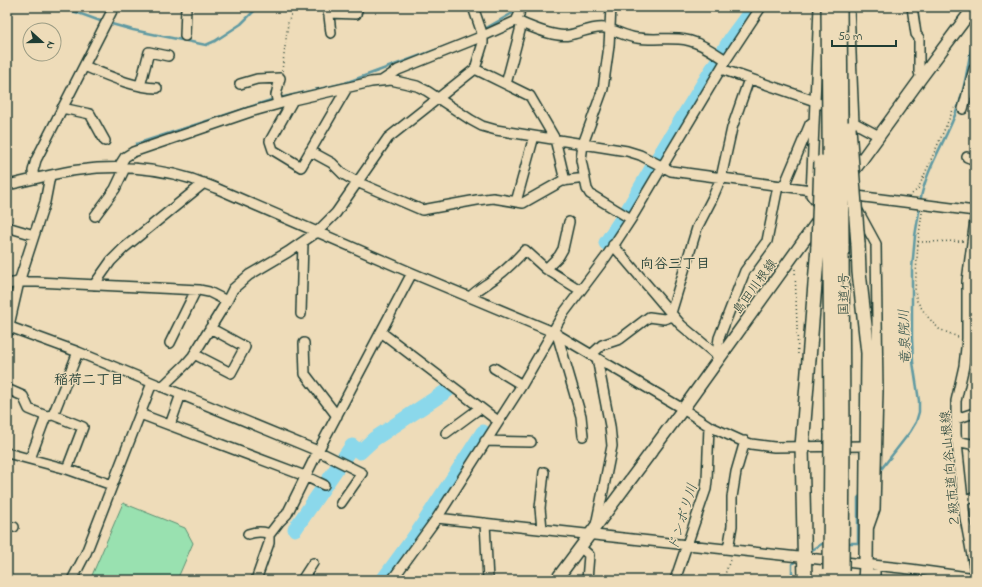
<svg xmlns="http://www.w3.org/2000/svg" width="982" height="587" font-family="'Indie Flower','Klee One',sans-serif">
	<style>
		.green { fill: #99e1b0; stroke: #5c8f72 }
		.lines { fill: none; stroke-linecap: round; stroke-linejoin: round }
		.stream { stroke: #609aa2; stroke-width: 2.5 }
		.river { stroke: #8bd8eb; stroke-width: 15 }
		.minor-casing { stroke: #1f3d34; stroke-width: 12 }
		.major-casing { stroke: #1f3d34; stroke-width: 14 }
		.highway-casing { stroke: #1f3d34; stroke-width: 16 }
		.path { stroke: #1f3d34; stroke-width: 1.5; stroke-dasharray: 1 3; stroke-linecap: butt }
		.minor { stroke: #eedcb9; stroke-width: 9 }
		.major { stroke: #eedcb9; stroke-width: 11 }
		.highway { stroke: #eedcb9; stroke-width: 13 }
		.highway-bridge-casing { stroke: #1f3d34; stroke-width: 16; stroke-linecap: butt }
		.highway-bridge { stroke: #eedcb9; stroke-width: 13 }
		.labels { text-anchor: middle; stroke-width: 3; stroke-linejoin: round; paint-order: stroke }
		.street-label { font-size: 13px; fill: #1f3d34; stroke: #eedcb9 }
		.neighbourhood-label { font-size: 14px; font-weight: bold; fill: #1f3d34; stroke: #eedcb9 }
		.water-label { font-size: 14px; font-style: italic; fill: #2a4c46; stroke: #eedcb9 }
	</style>
	<rect width="100%" height="100%" fill="#eedcb9"/>
	<filter id="ink" filterUnits="userSpaceOnUse"><feTurbulence type="fractalNoise" baseFrequency=".025" numOctaves="2"/><feDisplacementMap in="SourceGraphic" scale="8" xChannelSelector="R" yChannelSelector="G"/><feConvolveMatrix kernelMatrix="1 2 1 2 8 2 1 2 1" color-interpolation-filters="sRGB"/></filter>
	<g filter="url(#ink)">
		<path class="green" d="M123 503 185 528 193 543 177 580H90Z"/>
		<g class="lines">
			<path class="stream" d="M62 7 103 22
				M108 23 133 30 206 45 215 41 241 24 258 7
				M474 35 516 11
				M136 144 271 100 345 83 460 41
				M920 202C926 168 947 139 958 107 967 83 968 57 975 32
				M879 472 910 432 916 422 919 412V401L913 362 912 338V269L915 236 920 206
				M846 543H858V498L861 495
				M809 552 825 542
				M792 580V564L797 560"/>
			<path class="river" d="M606 243 626 213 652 168 732 37 754 7
				M295 529 352 446 360 452 374 439 448 390
				M383 580 418 532 483 432"/>
			<g class="minor-casing">
				<path id="minor" d="M328 7 331 33
					M611 7 609 46 603 89 583 144 581 160 587 189 590 194 631 219
					M819 7 811 195 821 208
					M849 7 854 123
					M912 7 916 34 919 38V72L921 78
					M328 13 356 14 358 7
					M516 21 519 15 520 7
					M185 36 186 7
					M84 66C107 75 131 87 157 88
					M475 69 530 96 555 139 565 181
					M721 69 815 101 820 104
					M383 80 398 70 483 36 516 21C530 26 554 38 569 35 580 33 594 26 605 28 615 30 626 37 637 38 651 40 665 38 679 39 697 40 712 51 726 60
					M240 84 257 79 280 78 276 95 278 104
					M506 84 522 23
					M140 86 149 52 168 56
					M293 100 270 141 273 150 301 167 347 88
					M62 108 90 114 105 141
					M963 109 974 69H975
					M838 114 879 136
					M310 151 332 163 343 174 357 182 422 210 477 200 493 198 523 203 562 181 585 178
					M967 157 975 160
					M118 168 125 157 133 152 250 112 293 100 371 82 391 80 417 86 427 91 471 120 482 126 496 130 627 151 640 155 671 171 811 190
					M34 179 33 171 36 160 114 7
					M7 185C31 180 55 173 79 170 117 165 156 168 192 179 200 182 209 185 218 189L412 273 553 332 683 409 709 426 742 441 751 444 774 447 868 446
					M784 186 810 124 814 121
					M849 195 975 211
					M516 202 534 136
					M857 209 876 244 878 391 875 509 869 526
					M95 216 115 189 125 168
					M975 220 967 281V339L964 366 956 401V434L965 518 975 572
					M569 222 563 249 559 256 546 269 580 290
					M7 227 34 235
					M613 245 681 325 720 358
					M7 284 19 282H37L199 290 209 292 227 301
					M94 285 111 261 124 248 204 183
					M470 297C478 289 486 285 495 278 506 270 516 260 525 250L546 269
					M671 313 697 228 712 199 721 178 732 128 749 79
					M301 314 303 242
					M7 326 78 352 318 451 362 473 341 503
					M381 332 498 421
					M7 334 19 282 45 202 50 176
					M557 334 581 416 583 436
					M170 343 196 290
					M304 343 305 374 337 416
					M194 354 231 373 245 347 210 328
					M591 355 602 345 620 339 649 317 664 319 673 316
					M720 358 718 345 719 338 745 271 767 241 778 186
					M494 368 522 385
					M162 387 186 364 193 356 227 301 233 289 249 275 288 252 317 232 336 213 388 138 475 69 483 43V36L473 7
					M7 389 23 396 29 409 46 416
					M140 414 305 476 324 485
					M53 415 83 427 67 469
					M956 419 971 414H975
					M170 425 181 394
					M446 433 480 408
					M485 441 531 442
					M956 441 971 444 975 447
					M7 453 67 469 112 485
					M30 459 46 416 53 415 78 352
					M963 499 975 498
					M437 518 910 569 975 578
					M485 523 488 580
					M596 525 603 491 612 446 610 426 597 358
					M7 527H14
					M542 529 540 508 544 472
					M248 534C254 532 260 531 267 533L269 535V543L256 580
					M269 535 279 522 287 514 318 451 412 273
					M580 547 589 555 587 580
					M728 549 732 526V497L736 472 745 441
					M72 580 86 553 152 383
					M302 580 313 563
					M392 580 437 518 522 385 563 314 606 257 631 219 726 60 761 7
					M675 580 706 489 707 480 709 426
					M875 580V566"/>
			</g>
			<g class="major-casing">
				<path id="major" d="M850 176 921 78 974 7
					M556 580 683 409 820 218"/>
			</g>
			<g class="highway-casing">
				<path id="highway" d="M830 244 831 434
					M842 244 843 435
					M858 244 859 272 868 353 866 565 865 580
					M805 580 802 447 818 246"/>
			</g>
			<path class="path" d="M282 71 288 23 294 7
				M912 194 918 189 954 108
				M922 213 918 242 915 291 917 301 926 315 939 329 958 337
				M918 242 964 241
				M795 269 798 356
				M723 580 731 557"/>
			<use href="#minor" class="minor"/>
			<use href="#major" class="major"/>
			<use href="#highway" class="highway"/>
			<g class="highway-bridge-casing">
				<path id="highway-bridge" d="M828 7 830 244
					M840 7 842 244
					M849 128 858 244
					M818 246 821 162
					M830 570 831 434
					M842 571 843 435"/>
			</g>
			<use href="#highway-bridge" class="highway-bridge"/>
		</g>
	</g>
	<g class="labels">
		<g class="street-label">
			<text transform="translate(754 286) rotate(-54)" y="5">島田川根線</text>
			<text transform="translate(843 294) rotate(-90)" y="5">国道1号</text>
			<text transform="translate(949 469) rotate(-95)" y="5">２級市道向谷山根線</text>
		</g>
		<g class="neighbourhood-label">
			<text x="675" y="268">向谷三丁目</text>
			<text x="89" y="384">稲荷二丁目</text>
		</g>
		<g class="water-label">
			<text transform="translate(904 337) rotate(-92)" y="5">竜泉院川</text>
			<text transform="translate(682 517) rotate(-73)" y="5">ドンボリ川</text>
		</g>
	</g>
	<rect width="982" height="587" fill="none" stroke="#eedcb9" stroke-width="24"/>
	<rect x="12" y="12" width="958" height="563" fill="none" stroke="#1f3d34" stroke-width="1.5" filter="url(#ink)"/>
	<g transform="translate(42 42) rotate(111)"><circle r="19" fill="#eedcb9" stroke="#9b9c84"/>
	<path d="M0-3L7 15L0 10L-7 15Z" fill="#1f3d34"/>
	<text y="-6" font-size="11" font-weight="bold" text-anchor="middle" fill="#1f3d34">N</text>
	</g>
	<path d="M832 40v6h64v-6" fill="none" stroke="#1f3d34" stroke-width="2"/>
	<text x="838" y="40" font-size="12" fill="#1f3d34" stroke="#eedcb9" stroke-width="3" paint-order="stroke">50 m</text>
</svg>
